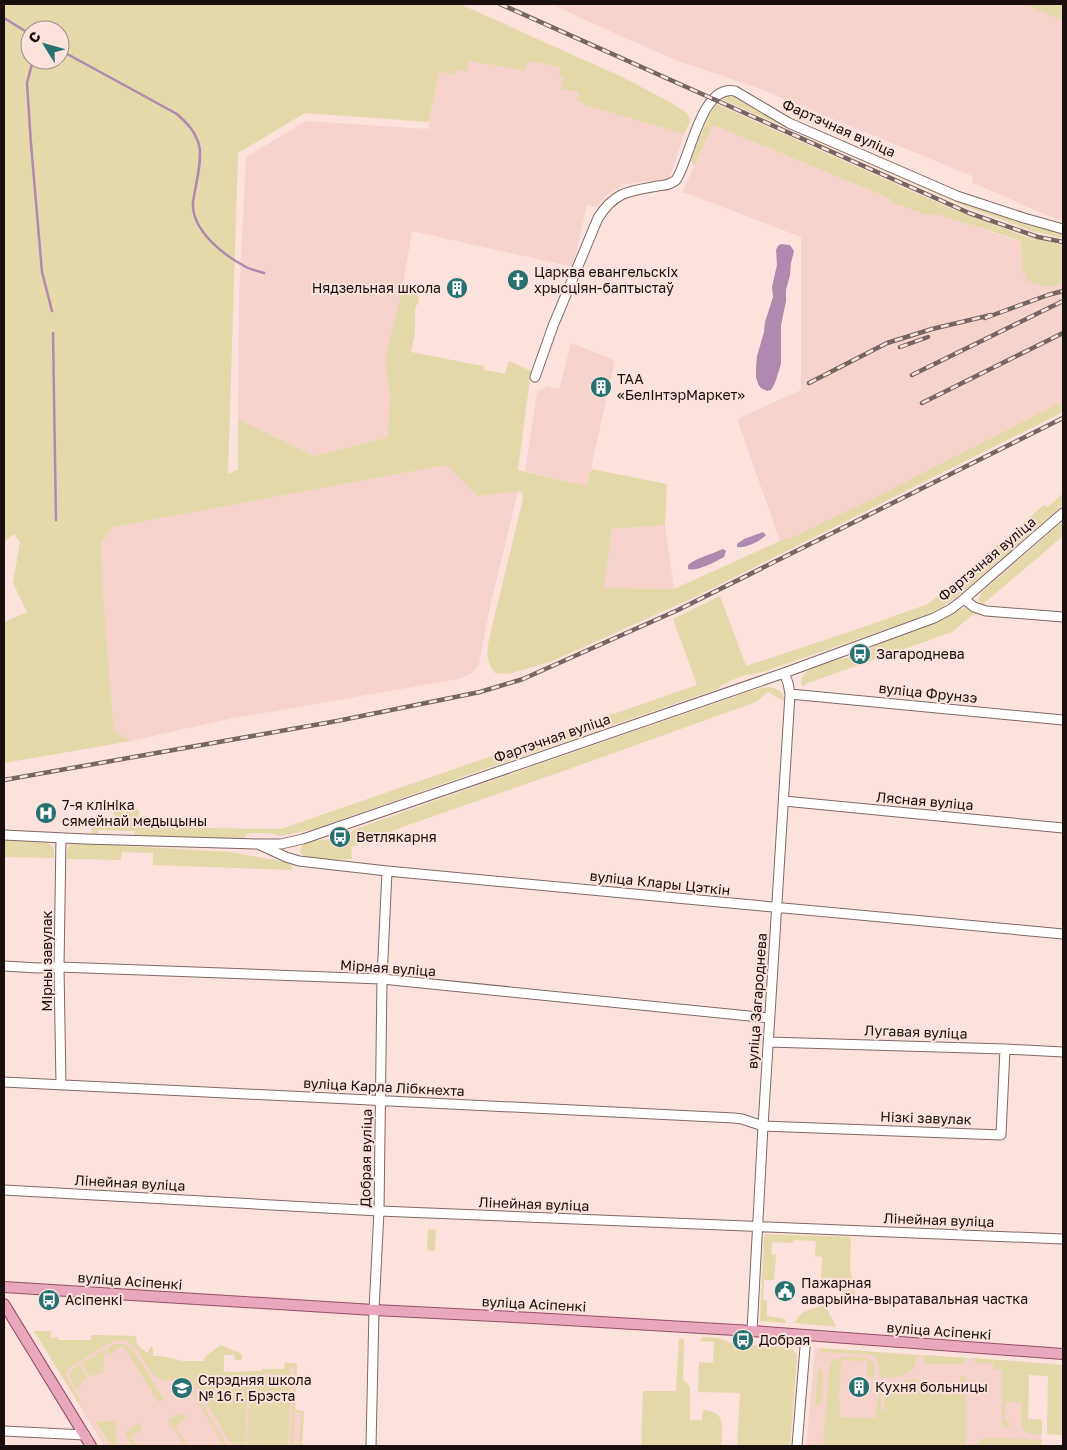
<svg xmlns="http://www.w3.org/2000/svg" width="1067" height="1450" font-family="'Golos Text',sans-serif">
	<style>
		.built { fill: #f6d4cd }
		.green { fill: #e4d9a9; fill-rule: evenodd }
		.water { fill: #af8aae }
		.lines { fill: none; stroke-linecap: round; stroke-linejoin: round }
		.stream { stroke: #af8aae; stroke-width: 2.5 }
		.minor-casing { stroke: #7f6965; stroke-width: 11 }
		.major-casing { stroke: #974d66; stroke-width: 12 }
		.minor { stroke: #fff; stroke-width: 9 }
		.major { stroke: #eaa8bf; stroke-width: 10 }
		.rail-casing { stroke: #756663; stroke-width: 4.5 }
		.rail { stroke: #fbe2dc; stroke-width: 2.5; stroke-dasharray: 8; stroke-linecap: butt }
		.labels { text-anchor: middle; stroke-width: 4; stroke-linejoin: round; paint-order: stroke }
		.street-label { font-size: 14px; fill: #180f0e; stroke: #fbe2dc }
		.poi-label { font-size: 14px; fill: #180f0e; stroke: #fbe2dc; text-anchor: start }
	</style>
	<rect width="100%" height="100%" fill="#fbe2dc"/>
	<path class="built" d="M552 4H1027V5L1063 21V222L973 183 972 176 755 87 678 61 587 21Z
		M469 61 524 71 527 61 561 67 563 77 579 92 588 106 684 134 669 179 625 184 606 196 597 207 587 204 573 267 412 231 392 349 406 432 314 456 238 419 239 297 246 157 306 121 428 129 439 72 453 75 454 70Z
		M713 125 891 199 890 202 927 215 936 214 1021 242 1023 273 1046 287 1063 284V401L876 497 795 536 780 541 737 419 801 390V237L686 193H682Z
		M571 343 612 359 614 365 587 486 525 471 537 393 547 386 559 389Z
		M447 465 478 496 518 491 490 607 479 664 475 670 469 675 458 679 229 719 131 741 114 731 103 594 101 543 113 527Z
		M665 525 674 589 604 588 612 529Z
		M34 1331H51V1338L58 1337V1340H91V1335L136 1336 137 1345 147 1353 151 1347H153V1356H160L183 1361H204L205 1357 221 1345 224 1354V1372L262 1371V1369H284L285 1363H297L295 1410 304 1411 302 1446H104Z
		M815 1348 1029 1362 1028 1419 1042 1420 1041 1446H806Z"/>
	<path class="green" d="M4 4H460L622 77 670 102 687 113 689 116 690 121 684 134 588 106 577 100 579 92 561 89 563 77 559 76 561 67 527 61 525 71 469 61 467 71 455 70 454 75 439 72 429 122 305 113 238 153 228 474 238 469V419L314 456 388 437 390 393 386 371V354L400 299 399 291 408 285 417 291 419 300 415 309V332L411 352 483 366 485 370 505 374 509 361 531 371 518 470 587 486 591 469 667 484 665 525 612 529 604 588 674 589 780 541 795 536 876 497 1063 401V412L693 598 550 662 508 674 495 673C485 661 487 649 490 635L523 499V496L520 491 478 496 447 465 113 527 101 543 103 594 114 731 131 741 4 763V622L27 612 13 583 20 542 14 534 4 542ZM30 30H60V60H30Z
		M1027 4H1063V21L1026 5Z
		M731 95 986 210 1024 224 1063 234V238L1032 231 967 207 721 99 724 96Z
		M716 104 952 209 1027 237 1063 245V284L1046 287 1026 280 1028 276 1023 273 1021 241 936 214 927 215 890 202 891 199 713 125 694 166 691 161 692 156 710 113Z
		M1063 493V505L959 595 939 609 910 621 763 672C747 674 730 679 717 689L439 785 314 829 280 836 269 833H249L244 838 218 840 135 837V831L98 830V835L92 833 91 825 100 826V818L114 819V806L136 808 139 811V827L281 829 697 685 673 619 720 596 746 666 855 630 928 604 1044 505 1048 507Z
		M1063 521V536L982 605 979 600V598L982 592Z
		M966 608 979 614 972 615 952 632 805 684V687L801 684C799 664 844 660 858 655 866 652 871 648 878 645 898 636 919 630 939 621 948 617 956 609 966 608Z
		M768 687C777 688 784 691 784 701L768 692 756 702 569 769 408 825 351 847 352 859C337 859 313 862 300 853L301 847C315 833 341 847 353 830 486 782 620 736 754 690Z
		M4 839 47 842 54 848V858L4 857Z
		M74 843 230 852 291 863 292 870 153 865V853L122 852 121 860 67 859C67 852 66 847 74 843Z
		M428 1229 436 1230 435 1251 427 1250Z
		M764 1234 851 1237 850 1267 856 1300 848 1304 842 1291 847 1289 842 1278 827 1284 822 1281 821 1276 822 1257 815 1256 816 1241 794 1240 793 1243 772 1242 771 1254 776 1255 774 1280H764L763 1300H767V1316L781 1318 785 1320 786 1323 760 1321Z
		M825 1305 836 1327 795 1323C799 1311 813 1308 825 1305Z
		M34 1331H51V1338L58 1337V1340H91V1335L136 1336 137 1345 147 1353 151 1347H153V1356H160L183 1361H204L205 1357 221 1345 242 1354V1360H235L234 1355H224V1372L262 1371V1369H284L285 1363H297L295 1410 304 1411 302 1446H299L301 1413 295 1412 293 1446H290L295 1367H291L290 1379C283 1378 278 1373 271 1373 240 1372 247 1422 245 1443L242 1445 232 1444 230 1442 199 1390C185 1373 169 1387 155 1376 140 1364 138 1330 109 1343L68 1369 66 1376 82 1404 80 1405Z
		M703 1337 718 1338 733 1344 737 1347H750L755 1345 790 1347 797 1354V1358L790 1446H737L740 1393 698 1392 699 1362 713 1363 714 1342 700 1341Z
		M679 1338 684 1340V1343L683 1379 690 1387V1420H702L703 1410C727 1411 722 1429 721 1446H641L643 1391H676Z
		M114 1344H124L132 1349 164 1399 159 1403 123 1346 108 1355V1348Z
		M820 1348 917 1355C916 1377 896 1378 879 1377 879 1368 880 1360 872 1355L820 1352Z
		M105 1349 103 1373 89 1376 81 1364Z
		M923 1355 967 1358 965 1362 962 1364H927L923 1360Z
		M842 1357C850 1357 870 1355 874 1364 875 1367 874 1373 874 1377L867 1376V1361L841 1360 840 1390H839L838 1398H840V1417L876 1418 877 1400 879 1399V1392H877V1385H882L881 1410 884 1411 885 1385 896 1384 913 1379 917 1381 918 1389H960V1376H966V1446H862L860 1444 858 1446H823L829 1369 832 1362Z
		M974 1358 1063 1365V1434L1060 1435 1047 1434 1048 1376 1029 1375 1028 1419 1042 1420V1435C1034 1434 1026 1435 1022 1427L1021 1402H1005V1421L1009 1422 1010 1424 1008 1427H1002V1370L994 1369 993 1363C987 1363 976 1366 974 1358Z
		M79 1365 87 1378 81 1384 78 1391C70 1379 64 1375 79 1365Z
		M818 1369 821 1370 823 1374 822 1401 820 1404 815 1405Z
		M271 1375C281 1377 287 1381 291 1391L288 1446H247C248 1432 247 1390 256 1381 260 1377 265 1376 271 1375Z
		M188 1386 197 1395 227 1446H221L220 1444 222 1442Z
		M182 1412 186 1418 175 1426 188 1446H185L168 1420Z
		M113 1420 116 1424 117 1446H111L96 1421 106 1422Z
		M139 1422 143 1429 131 1436 137 1446H132L126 1436 125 1433 129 1429Z
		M984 1438 1042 1440 1041 1446H976L979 1441Z"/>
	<path class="water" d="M781 244 790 245 794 251 791 263 790 275 786 290V301L781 325V364L775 383 771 390 767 391 761 388 758 384 756 377V367L757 356 764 332 765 322 773 297 772 287 777 265 776 250 778 246Z
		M763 532 766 535C761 541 744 549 737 547V544L744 539Z
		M723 549 726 551 724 557C715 562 696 572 688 569V565C696 558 712 554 723 549Z"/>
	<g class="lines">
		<path class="stream" d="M4 18 30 34
			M60 50 177 114C188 124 195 131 199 145 203 158 195 188 193 202 191 230 223 255 246 267 252 270 258 271 264 273
			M33 60 27 83 31 144 42 272 52 311
			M53 333 56 520"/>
		<g class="minor-casing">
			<path id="minor" d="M535 377 553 326 598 218C615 191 630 191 658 186 665 185 670 185 676 180 690 160 701 83 735 91L789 123 957 196 1024 218 1063 229
				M964 599 974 607 986 611 1063 617
				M790 694 1063 720
				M784 801 1063 828
				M4 835 85 839 258 844H281L303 839 784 673 934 618 951 609 964 599 1063 513
				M260 845 286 857 299 861 387 871 1063 934
				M4 966 38 968 59 967 382 979 769 1018
				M768 1042 1005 1049 1063 1052
				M4 1082 734 1118 742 1119 763 1126 1001 1135 1005 1049
				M61 1085 59 967 61 838
				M4 1190 379 1211 1063 1239
				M752 1331 763 1126 790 694 788 683 784 673
				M4 1431 85 1435
				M371 1446 374 1310 379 1211 382 979 387 871
				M797 1446 806 1335"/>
		</g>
		<g class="major-casing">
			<path id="major" d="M4 1287 374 1310 533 1318 752 1331 1063 1354
				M4 1304 91 1446"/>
		</g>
		<use href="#minor" class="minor"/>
		<use href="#major" class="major"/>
		<g class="rail-casing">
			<path id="rail" d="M500 4 969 213 1038 237 1063 242
				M985 318 1048 295 1063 291
				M900 347 928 337
				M912 375 1063 301
				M809 383 887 343 932 329 991 315
				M922 403 1063 333
				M4 780 337 721 480 692 523 679 678 610 1063 418"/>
		</g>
		<use href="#rail" class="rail"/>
	</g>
	<defs>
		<g id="church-disc" transform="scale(1.125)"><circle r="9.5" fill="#277170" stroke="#fbe2dc"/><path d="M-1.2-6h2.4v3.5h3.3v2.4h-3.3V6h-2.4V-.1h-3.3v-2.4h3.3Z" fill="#fff"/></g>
		<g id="building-disc" transform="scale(1.125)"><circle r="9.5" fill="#277170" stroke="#fbe2dc"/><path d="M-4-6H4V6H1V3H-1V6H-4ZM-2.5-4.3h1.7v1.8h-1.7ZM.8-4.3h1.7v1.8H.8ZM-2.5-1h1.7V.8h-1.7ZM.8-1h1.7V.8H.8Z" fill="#fff"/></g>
		<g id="bus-disc" transform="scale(1.125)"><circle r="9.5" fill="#277170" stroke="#fbe2dc"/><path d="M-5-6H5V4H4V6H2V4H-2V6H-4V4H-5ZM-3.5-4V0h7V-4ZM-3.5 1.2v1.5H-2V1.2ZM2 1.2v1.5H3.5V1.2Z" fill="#fff"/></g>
		<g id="hospital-disc" transform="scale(1.125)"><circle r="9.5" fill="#277170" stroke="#fbe2dc"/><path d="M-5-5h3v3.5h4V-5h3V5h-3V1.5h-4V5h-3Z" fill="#fff"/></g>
		<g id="civic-disc" transform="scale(1.125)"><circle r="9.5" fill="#277170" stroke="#fbe2dc"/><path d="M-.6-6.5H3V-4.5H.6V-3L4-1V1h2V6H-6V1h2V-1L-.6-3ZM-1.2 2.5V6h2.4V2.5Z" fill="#fff"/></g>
		<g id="school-disc" transform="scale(1.125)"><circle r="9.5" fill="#277170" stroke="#fbe2dc"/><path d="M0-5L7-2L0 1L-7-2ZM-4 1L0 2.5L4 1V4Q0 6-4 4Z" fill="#fff"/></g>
	</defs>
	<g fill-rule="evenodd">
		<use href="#church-disc" x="518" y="280"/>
		<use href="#building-disc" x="457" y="288"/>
		<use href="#building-disc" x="601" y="387"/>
		<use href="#bus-disc" x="860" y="654"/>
		<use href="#hospital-disc" x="46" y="813"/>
		<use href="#bus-disc" x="340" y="837"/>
		<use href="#civic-disc" x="785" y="1291"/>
		<use href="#bus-disc" x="49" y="1300"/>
		<use href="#bus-disc" x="743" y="1340"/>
		<use href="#building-disc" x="859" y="1387"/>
		<use href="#school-disc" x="182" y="1388"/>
	</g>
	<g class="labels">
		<g class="street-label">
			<text transform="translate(839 128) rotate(24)" y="5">Фартэчная вуліца</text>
			<text transform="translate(987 559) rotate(-40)" y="5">Фартэчная вуліца</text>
			<text transform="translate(928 693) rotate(6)" y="5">вуліца Фрунзэ</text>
			<text transform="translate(552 738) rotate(-19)" y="5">Фартэчная вуліца</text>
			<text transform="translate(925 801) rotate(5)" y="5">Лясная вуліца</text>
			<text transform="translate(660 883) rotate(6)" y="5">вуліца Клары Цэткін</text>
			<text transform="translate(47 961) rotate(-90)" y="5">Мірны завулак</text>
			<text transform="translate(388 968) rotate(4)" y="5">Мірная вуліца</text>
			<text transform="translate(757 1001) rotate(-86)" y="5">вуліца Загароднева</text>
			<text transform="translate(916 1032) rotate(2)" y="5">Лугавая вуліца</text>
			<text transform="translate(384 1087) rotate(3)" y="5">вуліца Карла Лібкнехта</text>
			<text transform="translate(926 1118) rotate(2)" y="5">Нізкі завулак</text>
			<text transform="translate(366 1158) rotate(-89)" y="5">Добрая вуліца</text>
			<text transform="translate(130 1183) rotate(3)" y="5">Лінейная вуліца</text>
			<text transform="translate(534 1204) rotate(2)" y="5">Лінейная вуліца</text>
			<text transform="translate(939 1220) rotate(2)" y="5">Лінейная вуліца</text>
			<text transform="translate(130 1281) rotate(4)" y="5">вуліца Асіпенкі</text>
			<text transform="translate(534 1304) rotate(3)" y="5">вуліца Асіпенкі</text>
			<text transform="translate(939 1331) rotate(4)" y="5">вуліца Асіпенкі</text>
		</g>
		<g class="poi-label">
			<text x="534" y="277">Царква евангельскіх<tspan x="534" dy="16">хрысціян-баптыстаў</tspan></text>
			<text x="441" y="293" text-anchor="end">Нядзельная школа</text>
			<text x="617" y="384">ТАА<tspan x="617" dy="16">«БелІнтэрМаркет»</tspan></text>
			<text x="876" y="659">Загароднева</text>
			<text x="62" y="810">7-я клініка<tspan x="62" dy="16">сямейнай медыцыны</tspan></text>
			<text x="356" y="842">Ветлякарня</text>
			<text x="801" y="1288">Пажарная<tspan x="801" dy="16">аварыйна-выратавальная частка</tspan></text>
			<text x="65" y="1305">Асіпенкі</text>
			<text x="759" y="1345">Добрая</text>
			<text x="198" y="1385">Сярэдняя школа<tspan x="198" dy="16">№ 16 г. Брэста</tspan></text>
			<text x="875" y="1392">Кухня больницы</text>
		</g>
	</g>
	<rect width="1067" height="1450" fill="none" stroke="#180f0e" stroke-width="10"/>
	<g transform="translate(45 45) rotate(307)"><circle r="24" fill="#fbe2dc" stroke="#a08e8a"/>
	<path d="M0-4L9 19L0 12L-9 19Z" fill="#277170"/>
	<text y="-8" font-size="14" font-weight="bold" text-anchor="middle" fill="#180f0e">С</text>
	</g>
</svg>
